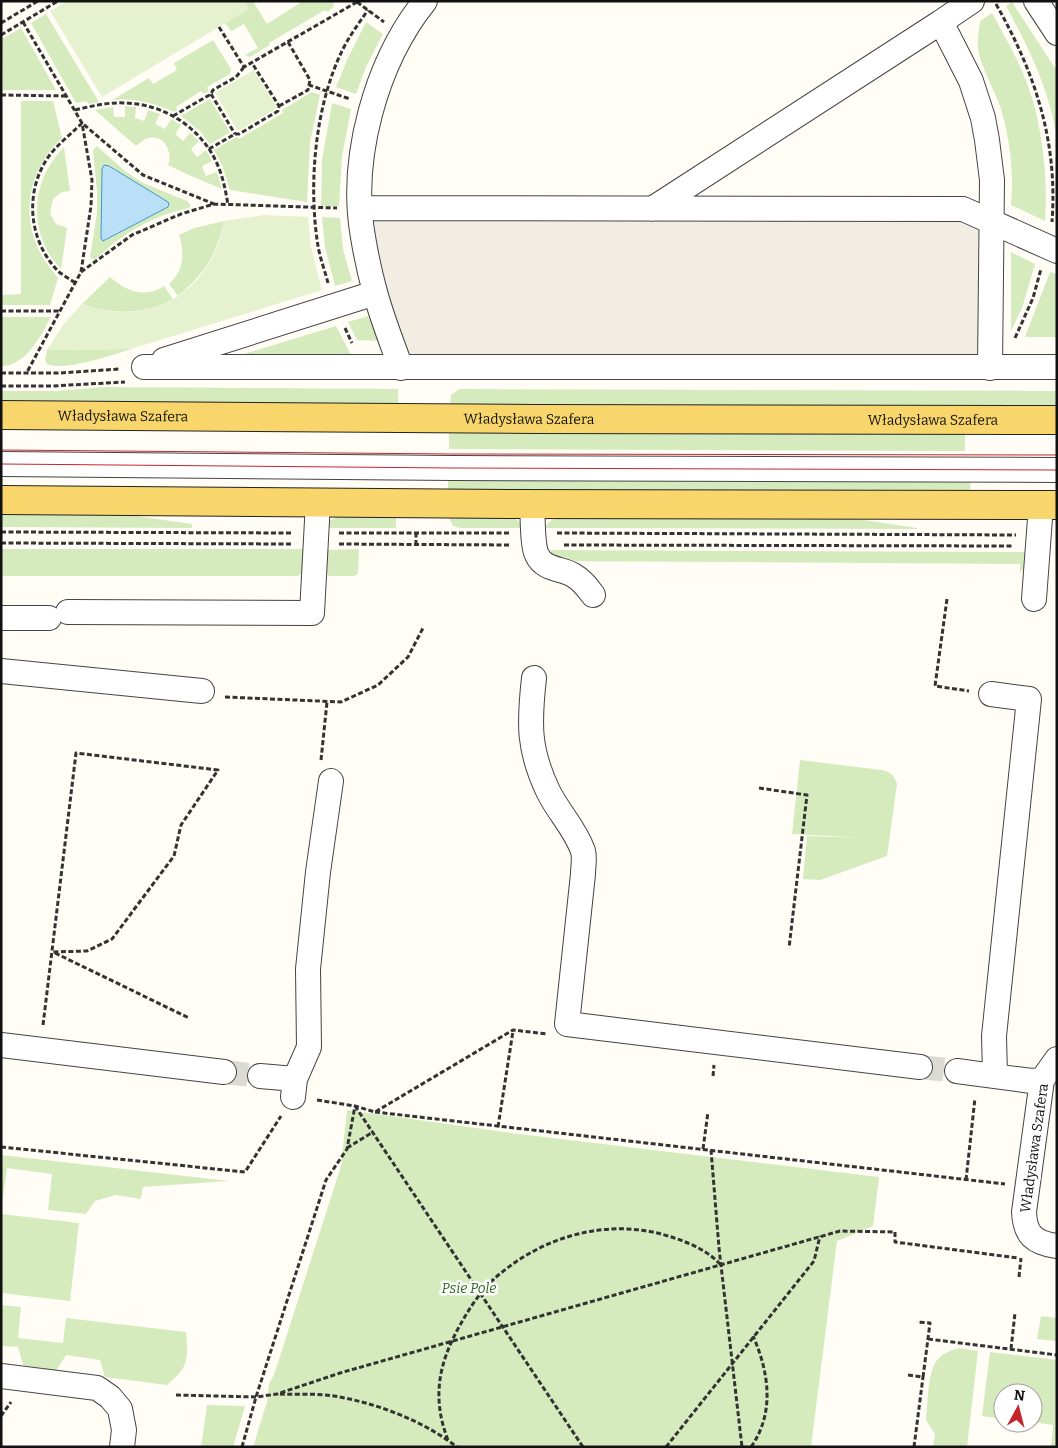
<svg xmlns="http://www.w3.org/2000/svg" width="1058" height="1448" font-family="Bitter,serif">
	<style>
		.green { fill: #d5ebbd; fill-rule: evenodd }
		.pitch { fill: #e6f2cf }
		.plaza { fill: #f1ede2 }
		.water { fill: #b9e0f7; stroke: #3f96cf }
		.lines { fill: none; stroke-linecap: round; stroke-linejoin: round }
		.minor-tunnel { stroke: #dbdad3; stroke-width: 24; stroke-dasharray: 24 12; stroke-linecap: butt }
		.minor-casing { stroke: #444; stroke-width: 26 }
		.major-casing { stroke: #222; stroke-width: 30 }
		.path { stroke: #333; stroke-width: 3; stroke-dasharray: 5 2.5; stroke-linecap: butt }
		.minor { stroke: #fff; stroke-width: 24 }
		.major { stroke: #f9d66b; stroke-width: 28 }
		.tram { stroke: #c4262e; stroke-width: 1 }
		.labels { text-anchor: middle; stroke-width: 5; stroke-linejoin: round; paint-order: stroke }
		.street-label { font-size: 14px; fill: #111; stroke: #fff }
		.park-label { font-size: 14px; font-style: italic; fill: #2f6b1f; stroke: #fff }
	</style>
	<rect width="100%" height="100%" fill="#fffdf5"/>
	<path class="green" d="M244 1H253L267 24 303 1H333L334 6 328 12 325 10 269 43 270 45 250 57 245 55 258 48 244 24 231 31 225 23 249 9Z
		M1012 2 1057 71V139C1050 91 1029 48 1006 6Z
		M992 13C1006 39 1021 64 1030 92 1043 130 1048 182 1045 221L1011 205C1014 172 1010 138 1000 106 994 89 980 65 978 48 977 40 979 30 980 21Z
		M46 14 99 102 89 104 86 101 76 103 31 23Z
		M366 22 383 34 366 67 356 94 336 87 347 60Z
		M21 28 56 90H3L2 39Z
		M213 40 231 69 230 74 207 87 209 91 204 94 201 91 176 107 177 110 174 112C154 103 134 98 112 100L149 78 153 84 177 70 174 63Z
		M312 92 320 95 310 142 307 202 230 190 222 165 214 150 237 137 239 139 283 113 282 110Z
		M210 99 229 131V133L210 144 201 132 181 116Z
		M21 101H53L62 138C29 168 19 216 42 256 46 263 53 271 58 278L50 305H2V295L21 294Z
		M332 103 351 109 342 157 339 206H321L322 160Z
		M125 106 136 107 135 118 144 121 148 110 160 114 155 124 165 129 171 119 181 125 175 134 183 141 190 133 199 141 191 149 197 157 206 150 212 161 202 166 206 176 217 172 222 189 191 176 168 165C174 151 162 132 146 139 142 140 139 144 136 146L95 110 113 107 114 117H125Z
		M97 146 125 171 143 183 187 201 191 205 189 208C165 213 140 224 121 238 111 244 103 254 94 260L90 257 97 213V191L93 150ZM107 165 168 202V207L104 241 101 238 102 169 103 167Z
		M64 147 70 191 62 192 53 199 50 214 56 224 67 228 61 269C27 234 30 181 64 147Z
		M322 217 340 218 343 249 352 281 335 286 325 247Z
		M224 221C216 256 206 272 178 296L169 284C184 271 185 252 179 235L194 228Z
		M1011 252 1035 264 1022 308 1011 331Z
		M1050 272 1057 274V337H1025Z
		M110 277C126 291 145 299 164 286L173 299C145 315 112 315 82 304Z
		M368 316 380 341 357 340 348 322Z
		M2 317H51C41 336 26 366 1 366Z
		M336 326 352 357H234Z
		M131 349C112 355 64 372 47 364L45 360 47 350Z
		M104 387 398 389V405L1 402V391H57Z
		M459 389 1057 391V407L450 406 451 395Z
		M449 432 965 433V451L449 449Z
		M448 474H971L970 492 448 491Z
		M1 512 129 515 192 524V528L1 527Z
		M339 516H396V528H325L329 521Z
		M448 516 512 517 520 522 523 528H460L453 526Z
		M561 516 567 518 827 519V517L864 520 917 528V529L544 528 550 521Z
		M1 549H305L303 572 298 576H1Z
		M359 549 358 574 354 576H329L324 569V550Z
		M551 550 1029 552 1027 563 1020 573V564L551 561Z
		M800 760 882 770C891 772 894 775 897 784L887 856 820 880 803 879 807 836 862 838 792 834Z
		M347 1110 511 1133 879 1177 873 1226 837 1241 811 1447H253L267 1402 269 1384 274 1375 341 1166Z
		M1 1155 229 1181 143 1187 141 1199 116 1195 95 1201 86 1214 48 1210 52 1174 7 1168 2 1205Z
		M1 1214 79 1223 70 1301 1 1293Z
		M1 1305 21 1307 18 1338 63 1343 66 1318 186 1332C188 1359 189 1367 167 1385L105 1377 100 1360 66 1355 56 1371 23 1365 18 1347 1 1346Z
		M1041 1316 1057 1318V1341L1037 1339Z
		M959 1348 978 1351 967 1447H933L935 1434 926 1420C928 1404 927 1371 938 1359 943 1353 952 1350 959 1348Z
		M990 1352 1057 1360V1447H1051L1053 1425 1033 1422V1393H1003V1419L982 1416Z
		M207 1405 245 1406 233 1447H201Z"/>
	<path class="pitch" d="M67 1H244L249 9 102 97 50 11Z
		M254 70 277 108 238 131 215 93Z
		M264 215 308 217 311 247 322 290 131 349 47 350 63 325 82 304C138 325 195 303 217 247 221 238 222 229 224 221Z"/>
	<path class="plaza" d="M360 208 990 221V368H401Z"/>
	<path class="water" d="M104 165 109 166 168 202 169 204 168 207 103 241 101 238 102 169Z"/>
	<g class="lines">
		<path class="minor-tunnel" d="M920 1067 957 1071
			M224 1072 260 1076"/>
		<g class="minor-casing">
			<path id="minor" d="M972 1 941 22 971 81 983 118 987 140 992 180 990 368
				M1036 1 1057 33
				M360 208 963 209 1057 251
				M652 209 941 22
				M164 360 375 293
				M144 367H1057
				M401 368C392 343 382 318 375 292 370 274 366 255 363 237 349 159 376 62 425 1
				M1 464 453 468 1057 470
				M532 504C533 516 532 545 537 555 544 570 561 568 573 575 582 580 587 587 593 595
				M1034 599 1041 505
				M68 612 312 613 318 502
				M1 618H49
				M1 671 202 691
				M534 678C529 723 528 749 548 791 558 812 575 828 583 851 585 858 583 867 583 874L567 1024 920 1067
				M991 694 1029 699 994 1036 995 1075
				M1 1045 224 1072
				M1057 1059 1042 1080 1024 1212C1025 1235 1034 1243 1057 1246
				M957 1071 1031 1081 1042 1080
				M260 1076 295 1079
				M293 1097 295 1079 309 1047 308 969 318 872 331 781
				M1 1376 97 1388 110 1397 120 1409 124 1430 122 1447"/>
		</g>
		<g class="major-casing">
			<g id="major">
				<path id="s1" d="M1 415 536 419 1057 420"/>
				<path d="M1 500 512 504 1057 505"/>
			</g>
		</g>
		<path class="path" d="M357 2 384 22
			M996 4C1035 73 1058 141 1052 222
			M23 22 82 123 92 180 91 206 81 272 26 374
			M1 23 38 1
			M219 27 244 67 357 2
			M1 35 58 1
			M288 42 310 80 309 85
			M211 94 235 134
			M1 95 67 96
			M279 106 308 90 309 85 350 99
			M75 110C92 106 108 102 125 103 167 104 206 131 220 171 224 182 226 193 228 205
			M173 116 211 94 213 90 236 77 244 67
			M209 149 235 134H239L278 111 279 106 252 63
			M81 272 132 235 181 214 214 204 337 208
			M75 283C70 279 64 276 59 272 28 241 24 191 49 156 58 144 71 134 82 123L143 175 214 204
			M328 283C325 271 320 258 318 246 308 184 315 105 343 49 350 35 359 23 368 10
			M1 311H59
			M345 328 352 343
			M1015 338 1033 298 1041 269
			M1 373H60L120 369
			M1 386H52L125 382
			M1 532 293 533
			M339 533H511
			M557 533 1016 535
			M1 543 293 544
			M339 544 511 545
			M416 545V532
			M564 545 1013 546
			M947 599 935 686 969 691
			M225 697 341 702 378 685 408 657 423 628
			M321 760 327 702
			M759 788 807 795 789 948
			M55 953 189 1018
			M43 1025 76 753 218 770 181 825 174 856 112 939 87 951 52 952
			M713 1076 714 1065
			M317 1100 355 1106 375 1112 513 1030 547 1034
			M355 1106 583 1447
			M375 1112 1005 1184
			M498 1127 513 1031
			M1 1147 245 1172 281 1116
			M347 1148 373 1132
			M703 1149 708 1112
			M711 1150 719 1248 742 1447
			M966 1180 975 1098
			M1019 1277 1021 1258
			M928 1339 1057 1355
			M1011 1349 1015 1313
			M908 1375 923 1377 930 1323 917 1322
			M280 1394C297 1395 316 1393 334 1396 376 1403 422 1420 457 1447
			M176 1395 256 1397 277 1394 340 1373 840 1231 895 1232V1242L1018 1258
			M1 1416 11 1402
			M448 1440C432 1399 438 1365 459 1327 470 1307 483 1287 501 1273 547 1235 610 1218 668 1236 688 1242 707 1250 721 1265
			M242 1447 256 1397 326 1180 347 1149 355 1106
			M666 1447 814 1261 820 1236
			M751 1447C775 1413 769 1372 753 1336
			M914 1447 923 1377"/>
		<use href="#minor" class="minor"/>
		<use href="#major" class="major"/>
		<path class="tram" d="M1 450 452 454 1057 455
			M1 464 453 468 1057 470"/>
	</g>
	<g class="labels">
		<g class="street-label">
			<text dy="5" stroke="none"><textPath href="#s1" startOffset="122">Władysława Szafera</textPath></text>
			<text dy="5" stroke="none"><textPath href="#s1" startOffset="528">Władysława Szafera</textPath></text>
			<text dy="5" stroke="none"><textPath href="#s1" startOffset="932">Władysława Szafera</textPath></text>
			<text transform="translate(1034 1148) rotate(-82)" y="5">Władysława Szafera</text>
		</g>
		<g class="park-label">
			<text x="469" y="1293">Psie Pole</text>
		</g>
	</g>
	<rect width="1058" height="1448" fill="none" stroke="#111111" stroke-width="5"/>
	<g transform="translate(1018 1408) rotate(7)"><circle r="24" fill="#ffffff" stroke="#a0a0a0"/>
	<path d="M0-4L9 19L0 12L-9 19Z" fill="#c4262e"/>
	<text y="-8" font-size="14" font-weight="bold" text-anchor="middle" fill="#111111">N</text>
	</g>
</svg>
